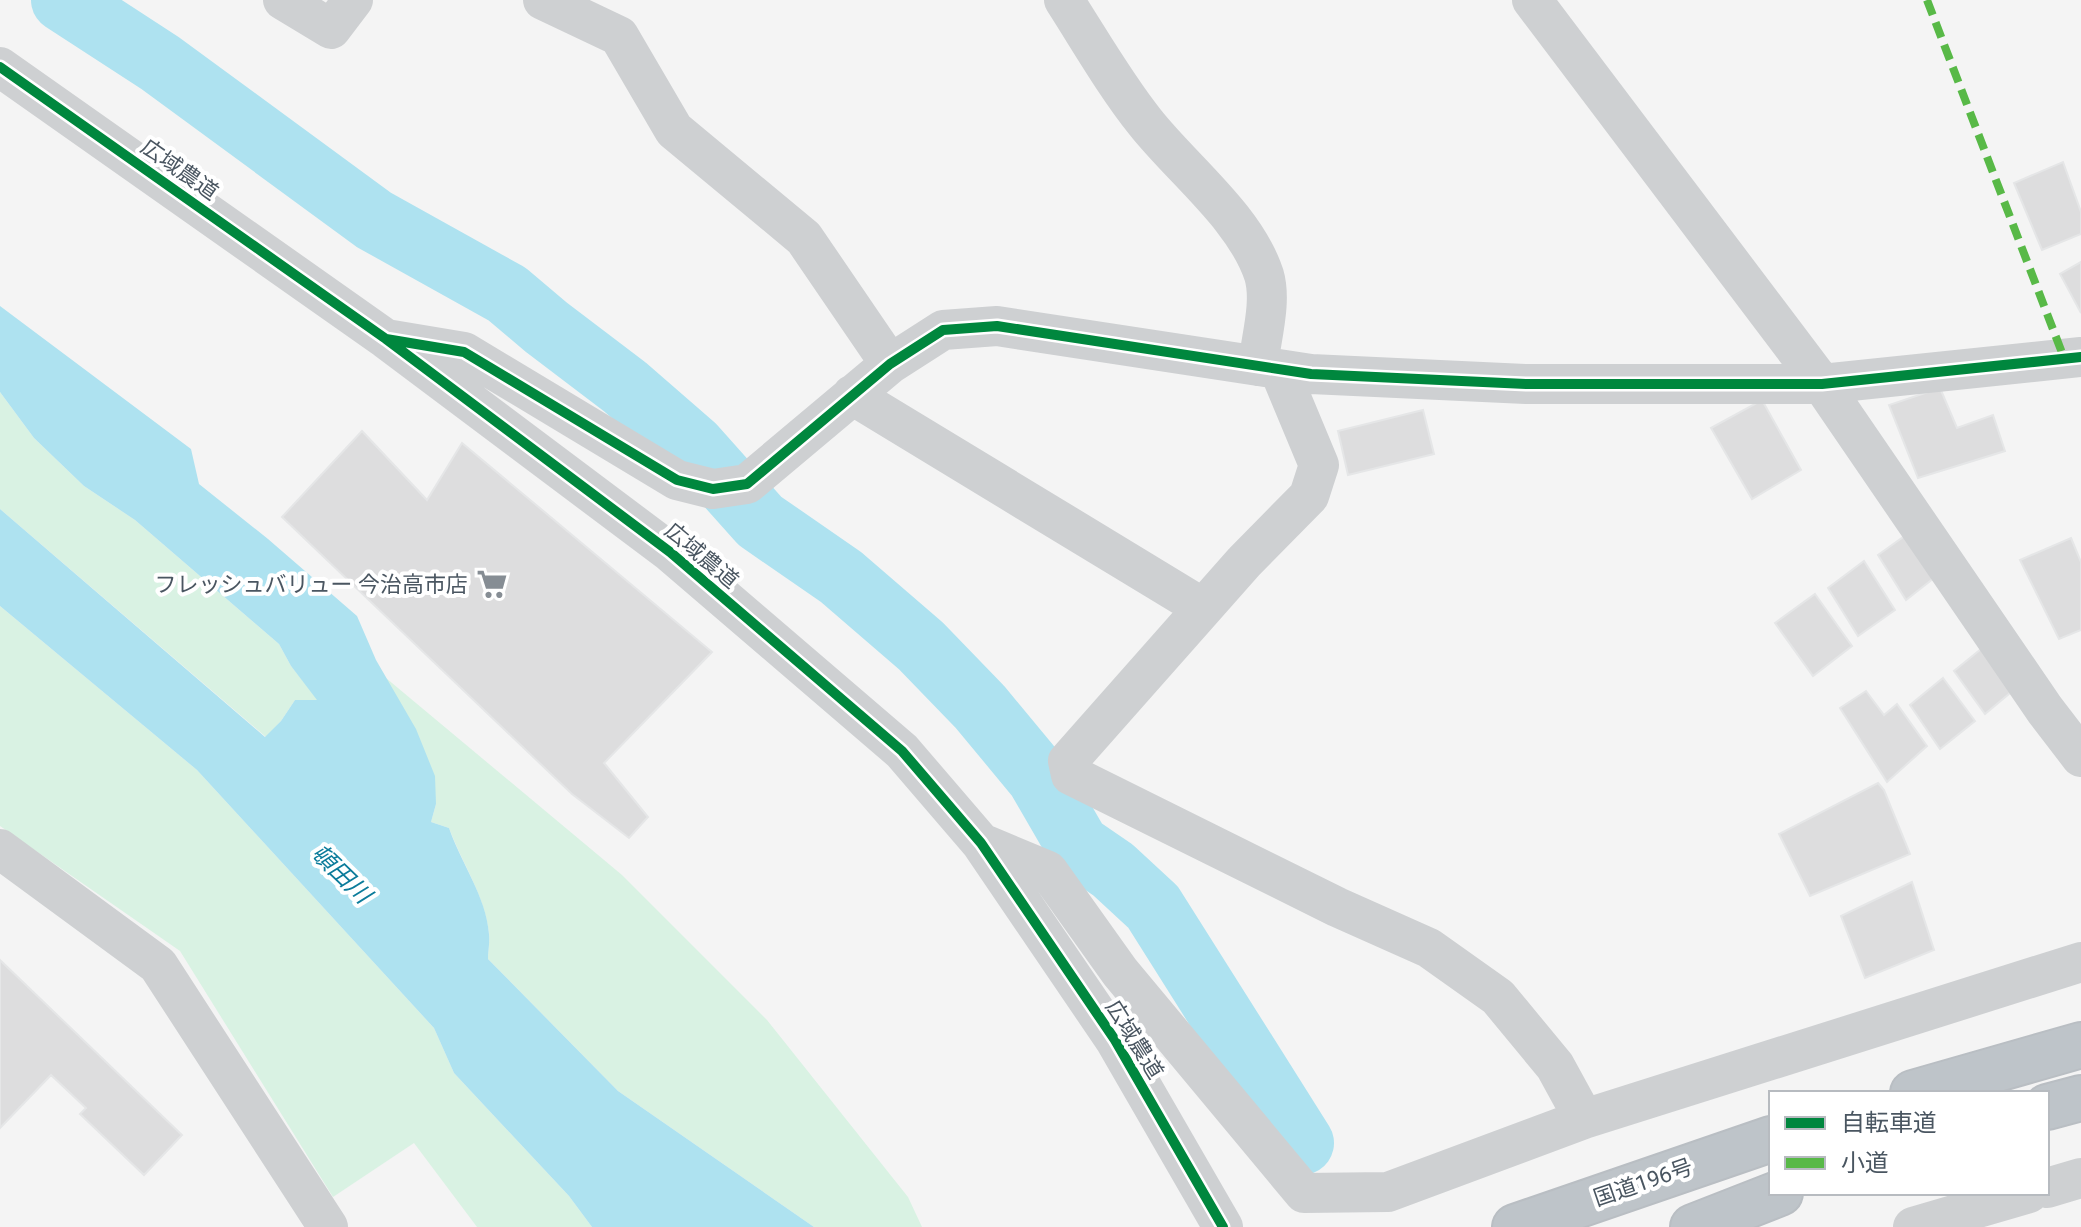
<svg xmlns="http://www.w3.org/2000/svg" width="2081" height="1227" font-family="Roboto,'Noto Sans JP',sans-serif">
	<style>
		.green { fill: #d9f2e3 }
		.water { fill: #aee2f0 }
		.lines { fill: none; stroke-linecap: round; stroke-linejoin: round }
		.river { stroke: #aee2f0; stroke-width: 64 }
		.building { fill: #ddddde; stroke: #e5e6e7; stroke-width: 2 }
		.highway-casing { stroke: #b9bec3; stroke-width: 48 }
		.minor { stroke: #ced0d2; stroke-width: 40 }
		.highway { stroke: #bec4c9; stroke-width: 44 }
		.quiet { stroke: #58b947; stroke-width: 8; stroke-dasharray: 16 8; stroke-linecap: butt }
		.cycleway-casing { stroke: #fff; stroke-width: 15 }
		.cycleway { stroke: #00873e; stroke-width: 10 }
		.labels { text-anchor: middle; stroke-width: 8; stroke-linejoin: round; paint-order: stroke }
		.street-label { font-size: 22px; fill: #4a5661; stroke: #fff }
		.poi-label { font-size: 22px; fill: #4a5661; stroke: #fff; text-anchor: end }
		.water-label { font-size: 24px; font-style: italic; fill: #0c7c9b; stroke: #fff }
	</style>
	<rect width="100%" height="100%" fill="#f4f4f4"/>
	<path class="green" d="M0 392 34 438 84 486 135 520 279 644 291 666 318 700H295L281 721 266 737 0 509Z
		M0 606 197 770 434 1028 454 1073 569 1196 592 1227H477L414 1143 333 1197 180 951 0 826Z
		M386 678 622 875 767 1020 908 1197 922 1227H814L618 1091 488 959C488 951 490 941 489 933 485 896 462 863 449 828L431 822 436 804Z"/>
	<path class="water" d="M0 306 191 449 199 484 268 539 357 616 376 660 416 729 435 776 436 804 431 822 449 828C461 863 486 896 489 934 490 942 488 951 488 959L618 1091 814 1227H592L569 1196 454 1073 434 1028 197 770 0 606V509L265 737 281 721 295 700H317L291 666 279 644 135 520 84 486 34 438 0 392Z"/>
	<g class="lines">
		<path class="river" d="M63 0 160 63 374 220 507 294 546 327 625 387 694 447 760 521 841 577 921 646 980 707 1038 777 1078 846 1113 870 1153 907 1302 1143"/>
	</g>
	<path class="building" d="M2063 162 2081 212V234L2042 250 2014 183Z
		M2081 262V313L2060 274Z
		M1940 388 1957 428 1993 415 2005 451 1918 478 1889 405Z
		M1762 400 1801 470 1752 499 1711 428Z
		M1423 410 1434 454 1348 475 1338 431Z
		M362 431 427 500 462 443 712 652 604 763 648 817 629 838 572 794 282 517Z
		M1906 535 1934 578 1906 600 1878 555Z
		M2071 538 2081 562V630L2059 639 2020 560Z
		M1864 561 1895 610 1858 636 1828 588Z
		M1815 594 1852 646 1813 676 1775 623Z
		M1986 645 2016 688 1985 714 1954 671Z
		M1943 678 1975 721 1940 749 1910 705Z
		M1866 691 1884 715 1897 704 1927 746 1887 782 1840 708Z
		M1878 783 1884 790 1910 854 1810 896 1779 834Z
		M1912 882 1934 950 1865 978 1841 916Z
		M0 960 182 1135 144 1175 80 1114 86 1108 51 1075 0 1128Z"/>
	<g class="lines">
		<g class="highway-casing">
			<path id="highway" d="M1913 1093 2081 1045
				M2047 1107 2081 1098
				M1515 1227 1771 1139
				M1693 1227 1780 1193"/>
		</g>
		<path class="minor" d="M283 0 331 29 353 0
			M543 0 619 36 674 130 804 238 890 364
			M1064 0C1089 39 1116 86 1145 122 1182 169 1245 217 1264 275 1272 302 1261 338 1258 366
			M1532 0 1822 384 2045 710 2081 757
			M0 67 386 339 670 552 902 751 981 843 1115 1040 1223 1227
			M386 339 464 352 677 480 713 489 747 484 890 364 943 330 997 326 1311 374 1526 384H1822L2081 357
			M1279 369 1319 465 1309 496 1244 562 1068 761 1071 775 1337 907 1429 948 1498 997 1555 1066 1584 1119
			M852 395 1203 608
			M981 843 1048 871 1120 972 1304 1193 1388 1192 1584 1119 2081 962
			M0 849 158 965 328 1227
			M2047 1188 2081 1178
			M1913 1227 2029 1193"/>
		<use href="#highway" class="highway"/>
		<path class="quiet" d="M1927 0 2064 358"/>
		<g class="cycleway-casing">
			<path id="cycleway" d="M0 67 386 339 670 552 902 751 981 843 1115 1040 1223 1227
				M386 339 464 352 677 480 713 489 747 484 890 364 943 330 997 326 1311 374 1526 384H1822L2081 357"/>
		</g>
		<use href="#cycleway" class="cycleway"/>
	</g>
	<defs>
		<g id="supermarket-bare" transform="scale(2.4)"><path d="M-6-5.5h2.5l.6 2H6L4.5 2H-2.5L-4.4-4H-6ZM-1.5 3.2a1.3 1.3 0 1 0 .1 0ZM3 3.2a1.3 1.3 0 1 0 .1 0Z" fill="#868d94" stroke="#fff" stroke-width="2.5" paint-order="stroke"/></g>
	</defs>
	<g fill-rule="evenodd">
		<use href="#supermarket-bare" x="492" y="584"/>
	</g>
	<g class="labels">
		<g class="street-label">
			<text transform="translate(180 169) rotate(35)" y="8">広域農道</text>
			<text transform="translate(702 555) rotate(40)" y="8">広域農道</text>
			<text transform="translate(1135 1039) rotate(58)" y="8">広域農道</text>
			<text transform="translate(1643 1182) rotate(-19)" y="8">国道196号</text>
		</g>
		<g class="poi-label">
			<text x="468" y="592">フレッシュバリュー 今治高市店</text>
		</g>
		<g class="water-label">
			<text transform="translate(341 874) rotate(44)" y="8">頓田川</text>
		</g>
	</g>
	<rect x="1769" y="1091" width="280" height="104" fill="#ffffff" stroke="#b7bbc0" stroke-width="2"/>
	<rect x="1785" y="1117" width="40" height="12" fill="#00873e" stroke="#b7bbc0" stroke-width="2"/>
	<text x="1841" y="1131" font-size="24" fill="#4a5661">自転車道</text>
	<rect x="1785" y="1157" width="40" height="12" fill="#58b947" stroke="#b7bbc0" stroke-width="2"/>
	<text x="1841" y="1171" font-size="24" fill="#4a5661">小道</text>
</svg>
